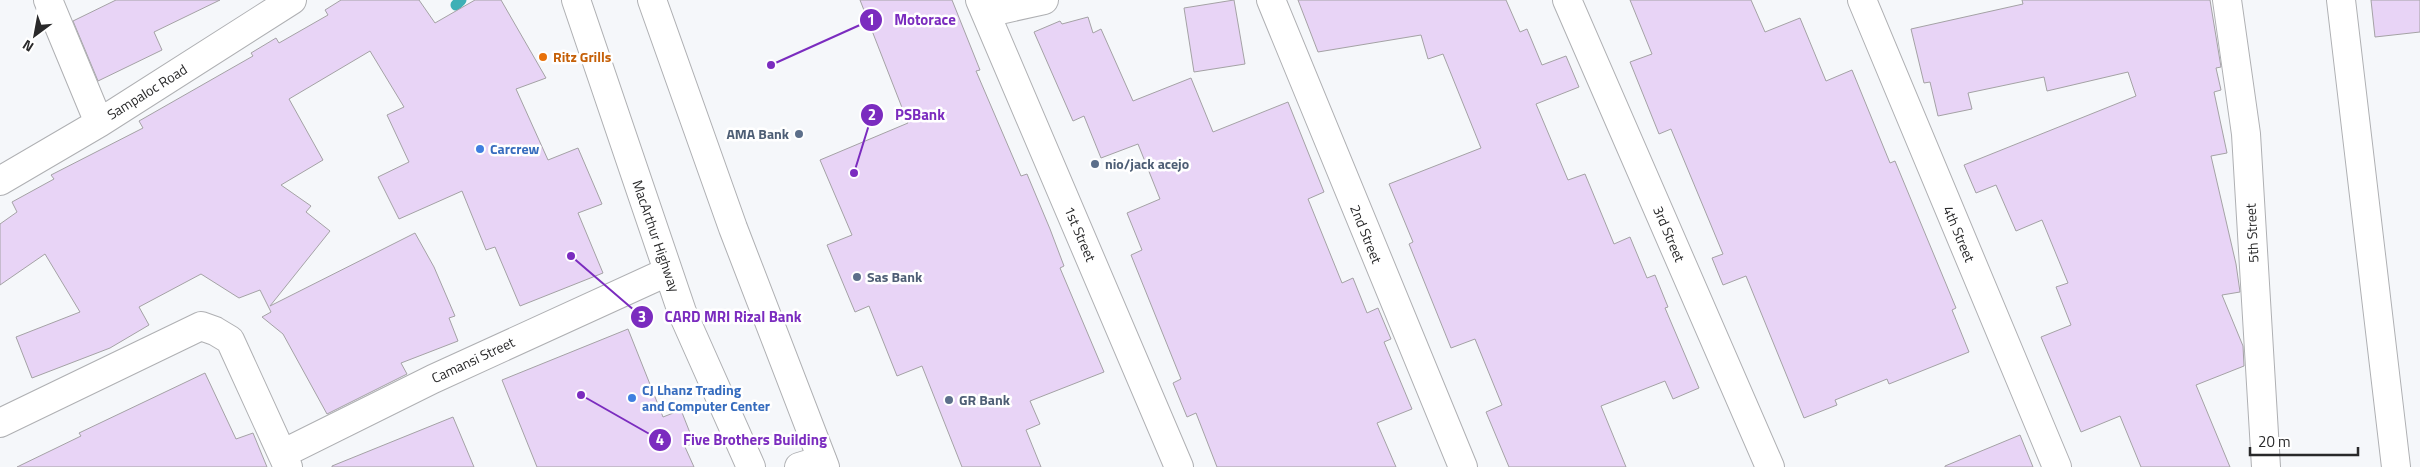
<svg xmlns="http://www.w3.org/2000/svg" width="2420" height="467" font-family="'Titillium Web',sans-serif">
	<style>
		.lines { fill: none; stroke-linecap: round; stroke-linejoin: round }
		.stream { stroke: #3eb0b6; stroke-width: 11 }
		.building { fill: #e8d4f6; stroke: #a4a2a5 }
		.minor-casing { stroke: #afb0b3; stroke-width: 30 }
		.highway-casing { stroke: #afb0b3; stroke-width: 30 }
		.minor { stroke: #fff; stroke-width: 28 }
		.highway { stroke: #fff; stroke-width: 28 }
		.food-dot { fill: #e8710a; stroke: #fff; stroke-width: 2 }
		.service-dot { fill: #5c6f8a; stroke: #fff; stroke-width: 2 }
		.shop-dot { fill: #3f7fe0; stroke: #fff; stroke-width: 2 }
		.labels { text-anchor: middle; stroke-width: 5; stroke-linejoin: round; paint-order: stroke }
		.food-label { font-size: 14px; font-weight: bold; fill: #c56008; stroke: #fff; text-anchor: start }
		.street-label { font-size: 14px; fill: #29292a; stroke: #fff }
		.service-label { font-size: 14px; font-weight: bold; fill: #4e5e75; stroke: #fff; text-anchor: start }
		.shop-label { font-size: 14px; font-weight: bold; fill: #366cbe; stroke: #fff; text-anchor: start }
		.leader { fill: none; stroke: #7b2cbf; stroke-width: 2 }
		.callout-dot { fill: #7b2cbf; stroke: #fff; stroke-width: 2 }
		.mark-label { font-size: 15px; text-anchor: middle; font-weight: bold; fill: #fff }
		.callout-label { font-size: 15px; text-anchor: middle; font-weight: bold; fill: #7b2cbf; stroke: #fff; stroke-width: 5; stroke-linejoin: round; paint-order: stroke }
	</style>
	<rect width="100%" height="100%" fill="#f5f7fa"/>
	<g class="lines">
		<path class="stream" d="M456 5 461 0"/>
	</g>
	<path class="building" d="M116 0H220L154 32 162 50 98 81 73 21Z
		M341 0H419L435 23 475 0H501L546 78 516 89 548 160 578 148 602 204 578 213 603 273 520 306 495 247 486 250 462 191 399 219 378 177 409 162 387 115 404 107 370 51 289 99 323 160 281 185 311 206 306 212 330 231 270 306 415 233 434 267 455 316 449 318 458 341 401 363 407 374 327 414 283 334 262 317 271 312 260 290 239 298 201 274 139 307 149 325 110 348 32 378 16 337 80 312 45 254 0 285V224L17 212 12 202 54 179 51 175 143 128 139 121 253 56 251 53 276 38 279 43 328 15 325 10Z
		M860 0H952L980 70 976 71 1021 176 1027 174 1050 229 1064 266 1060 268 1104 372 1030 401 1040 424 1026 430 1041 467H962L922 366 897 376 869 306 855 312 827 245 852 235 820 160 908 123Z
		M1234 0 1245 64 1194 72 1184 8Z
		M1298 0H1506L1520 32 1527 29 1542 65 1566 56 1579 87 1536 104 1568 180 1585 174 1614 244 1630 237 1647 278 1655 275 1668 307 1665 308 1699 388 1673 399 1665 381 1601 406 1626 467H1509L1486 412 1502 405 1475 339 1451 348 1409 244 1413 242 1389 184 1481 148 1443 54 1428 59 1421 35 1318 52Z
		M1630 0H1751L1765 32 1800 18 1826 81 1852 70 1890 163 1895 161 1956 308 1952 310 1969 352 1889 384 1887 379 1835 400 1837 405 1804 418 1746 276 1723 285 1712 258 1723 254 1671 129 1659 134 1630 62 1652 54Z
		M2022 0H2210L2221 67 2216 68 2221 90 2214 92 2227 153 2211 156 2236 264 2240 292 2222 295 2243 346 2244 366 2196 385 2230 467H2141L2120 416 2081 432 2041 337 2071 325 2056 287 2068 283 2042 220 2016 231 1996 185 1976 193 1964 165 2136 96 2128 72 2047 91 2044 77 1968 93 1972 109 1938 116 1930 82 1924 83 1911 29 2023 4Z
		M2371 0H2420V32L2375 37Z
		M1088 17 1093 33 1101 29 1133 101 1191 78 1213 132 1288 102 1324 192 1308 199 1342 283 1353 278 1367 313 1378 308 1391 339 1384 342 1412 409 1377 423 1396 467H1217L1196 413 1187 417 1173 383 1181 379 1131 255 1142 250 1127 213 1160 199 1138 144 1101 158 1084 116 1073 121 1034 32 1060 21 1062 24Z
		M628 329 663 417 681 410 694 443 685 447 694 467H537L502 380Z
		M205 373 236 439 253 433 267 467H17L81 436 79 433Z
		M453 417 474 467H332V466Z
		M2020 435 2033 467H1945V466Z"/>
	<g class="lines">
		<g class="minor-casing">
			<path id="minor" d="M48 0 99 123
				M980 0 1179 467
				M1271 0 1463 467
				M1567 0 1770 467
				M1862 0 2057 467
				M2227 0 2246 134 2266 467
				M2341 0 2396 467
				M986 13 1044 0
				M0 181 99 123 292 0
				M0 423 201 326 215 331 230 340 288 467
				M282 454 433 379 667 272
				M799 467 822 460"/>
		</g>
		<g class="highway-casing">
			<path id="highway" d="M576 0 682 312 751 467
				M652 0 733 228 825 467"/>
		</g>
		<use href="#minor" class="minor"/>
		<use href="#highway" class="highway"/>
	</g>
	<circle class="food-dot" cx="543" cy="57" r="5"/>
	<g class="service-dot">
		<circle cx="799" cy="134" r="5"/>
		<circle cx="1095" cy="164" r="5"/>
		<circle cx="857" cy="277" r="5"/>
		<circle cx="949" cy="400" r="5"/>
	</g>
	<g class="shop-dot">
		<circle cx="480" cy="149" r="5"/>
		<circle cx="632" cy="398" r="5"/>
	</g>
	<g class="labels">
		<g class="food-label">
			<text x="553" y="62">Ritz Grills</text>
		</g>
		<g class="street-label">
			<text transform="translate(147 92) rotate(-32)" y="5">Sampaloc Road</text>
			<text transform="translate(2252 233) rotate(-93)" y="5">5th Street</text>
			<text transform="translate(1080 234) rotate(67)" y="5">1st Street</text>
			<text transform="translate(1366 234) rotate(68)" y="5">2nd Street</text>
			<text transform="translate(1669 234) rotate(67)" y="5">3rd Street</text>
			<text transform="translate(1959 234) rotate(67)" y="5">4th Street</text>
			<text transform="translate(656 236) rotate(71)" y="5">MacArthur Highway</text>
			<text transform="translate(473 360) rotate(-25)" y="5">Camansi Street</text>
		</g>
		<g class="service-label">
			<text x="789" y="139" text-anchor="end">AMA Bank</text>
			<text x="1105" y="169">nio/jack acejo</text>
			<text x="867" y="282">Sas Bank</text>
			<text x="959" y="405">GR Bank</text>
		</g>
		<g class="shop-label">
			<text x="490" y="154">Carcrew</text>
			<text x="642" y="395">CJ Lhanz Trading<tspan x="642" dy="16">and Computer Center</tspan></text>
		</g>
	</g>
	<path class="leader" d="M771 65L871 20M854 173L872 115M571 256L642 317M581 395L660 440"/>
	<g class="callout-dot">
		<circle cx="771" cy="65" r="5"/>
		<circle cx="854" cy="173" r="5"/>
		<circle cx="571" cy="256" r="5"/>
		<circle cx="581" cy="395" r="5"/>
		<circle cx="871" cy="20" r="12"/>
		<circle cx="872" cy="115" r="12"/>
		<circle cx="642" cy="317" r="12"/>
		<circle cx="660" cy="440" r="12"/>
	</g>
	<g class="mark-label">
		<text x="871" y="25">1</text>
		<text x="872" y="120">2</text>
		<text x="642" y="322">3</text>
		<text x="660" y="445">4</text>
	</g>
	<g class="callout-label">
		<text x="925" y="25">Motorace</text>
		<text x="920" y="120">PSBank</text>
		<text x="733" y="322">CARD MRI Rizal Bank</text>
		<text x="755" y="445">Five Brothers Building</text>
	</g>
	<g transform="translate(35 35) rotate(212)" stroke="#ffffff" stroke-width="4" paint-order="stroke">
	<path d="M0-4L9 19L0 12L-9 19Z" fill="#29292a"/>
	<text y="-8" font-size="14" font-weight="bold" text-anchor="middle" fill="#29292a">N</text>
	</g>
	<path d="M2250 447v8h108v-8" fill="none" stroke="#29292a" stroke-width="2.5"/>
	<text x="2258" y="447" font-size="15" fill="#29292a" stroke="#ffffff" stroke-width="4" paint-order="stroke">20 m</text>
</svg>
